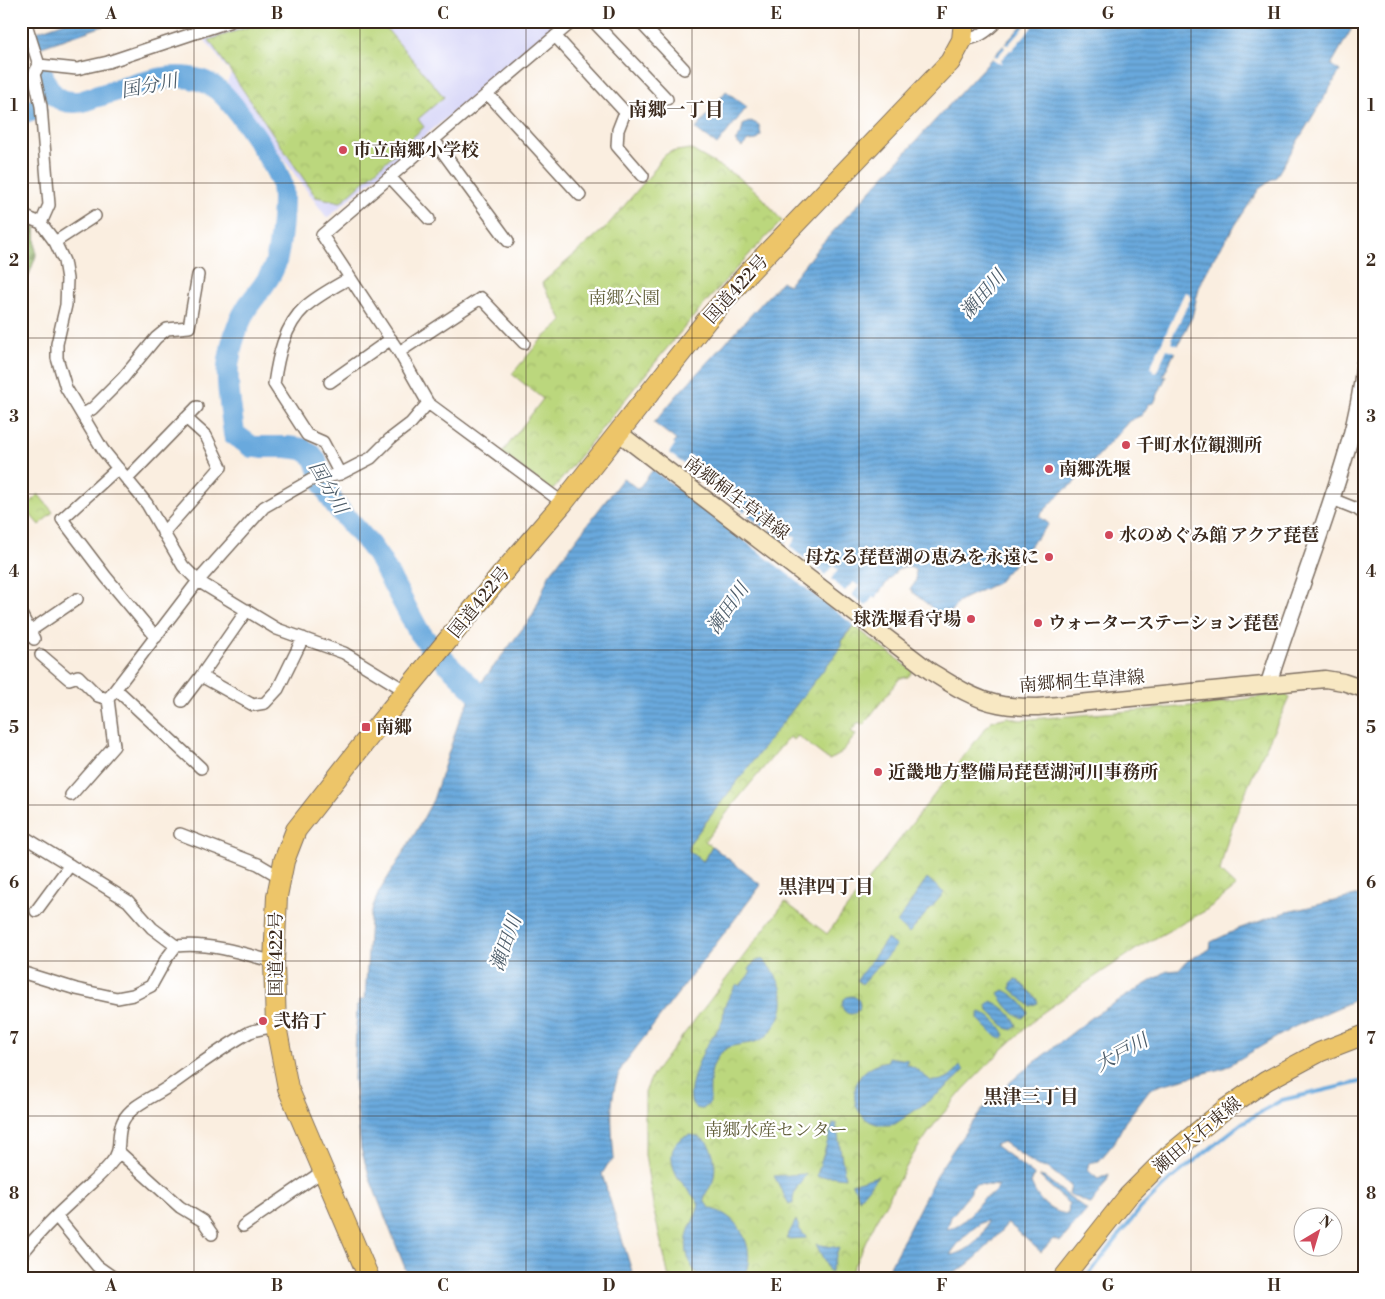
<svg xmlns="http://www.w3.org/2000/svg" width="1385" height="1299" font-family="'Libre Bodoni','Noto Serif JP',serif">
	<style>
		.built { fill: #d8d7f8 }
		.forest { fill: url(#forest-firs); stroke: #687145 }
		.park { fill: url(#park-crowns); stroke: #7b804e }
		.water { fill: url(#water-rules); stroke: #526a7e; fill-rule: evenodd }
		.pier { fill: #faeee0 }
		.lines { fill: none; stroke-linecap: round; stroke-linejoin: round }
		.stream { stroke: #69a9dd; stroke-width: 4 }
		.river { stroke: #69a9dd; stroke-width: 22 }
		.minor-casing { stroke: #7e6f62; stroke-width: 14 }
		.tertiary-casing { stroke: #7e6f62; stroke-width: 18 }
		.secondary-casing { stroke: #7e6f62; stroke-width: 19 }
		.primary-casing { stroke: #7e6f62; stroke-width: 21 }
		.trunk-casing { stroke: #7e6f62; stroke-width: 22 }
		.minor { stroke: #fff; stroke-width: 11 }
		.tertiary { stroke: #fff; stroke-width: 15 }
		.secondary { stroke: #f8e8c3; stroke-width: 16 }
		.primary { stroke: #edc569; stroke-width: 19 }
		.trunk { stroke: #edc569; stroke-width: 20 }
		.grid { fill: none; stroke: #3b2a1e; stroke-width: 1; stroke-opacity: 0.55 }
		.poi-dot { fill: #d1495b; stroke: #fff; stroke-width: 2 }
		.labels { text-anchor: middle; stroke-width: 4.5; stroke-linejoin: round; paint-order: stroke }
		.poi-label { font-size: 18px; font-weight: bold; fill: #3b2a1e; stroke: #fff; text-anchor: start }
		.street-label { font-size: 18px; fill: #3b2a1e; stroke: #fff }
		.park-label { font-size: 18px; fill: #615e3a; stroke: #fff }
		.water-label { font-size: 19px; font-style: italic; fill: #4d5d6a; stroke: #fff }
		.neighbourhood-label { font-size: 19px; font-weight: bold; fill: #3b2a1e; stroke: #fff }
		.neatline { fill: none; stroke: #3b2a1e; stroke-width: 2 }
		.grid-label { font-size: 16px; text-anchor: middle; font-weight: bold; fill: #3b2a1e }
	</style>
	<defs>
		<pattern id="forest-firs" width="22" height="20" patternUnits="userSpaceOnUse" patternTransform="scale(1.25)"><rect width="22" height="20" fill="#94b86c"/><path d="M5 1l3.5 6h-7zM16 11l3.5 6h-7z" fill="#7a9658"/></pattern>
		<pattern id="park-crowns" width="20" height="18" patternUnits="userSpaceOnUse" patternTransform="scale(1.25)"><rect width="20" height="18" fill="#bbd77d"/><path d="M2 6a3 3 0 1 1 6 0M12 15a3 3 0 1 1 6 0" fill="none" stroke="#a2b96c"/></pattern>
		<pattern id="water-rules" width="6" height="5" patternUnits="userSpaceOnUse" patternTransform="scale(1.25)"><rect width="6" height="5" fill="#69a9dd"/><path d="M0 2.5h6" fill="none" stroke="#588ab3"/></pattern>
	</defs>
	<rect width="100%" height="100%" fill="#fff"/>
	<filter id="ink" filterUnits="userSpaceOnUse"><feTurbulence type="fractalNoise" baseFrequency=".02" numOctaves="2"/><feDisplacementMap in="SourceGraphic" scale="10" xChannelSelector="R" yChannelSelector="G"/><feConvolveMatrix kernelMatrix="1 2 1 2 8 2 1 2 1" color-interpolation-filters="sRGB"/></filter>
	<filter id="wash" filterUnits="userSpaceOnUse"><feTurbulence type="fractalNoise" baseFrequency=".0096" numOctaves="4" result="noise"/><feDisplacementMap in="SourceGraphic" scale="20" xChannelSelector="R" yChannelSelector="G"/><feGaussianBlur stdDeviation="1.12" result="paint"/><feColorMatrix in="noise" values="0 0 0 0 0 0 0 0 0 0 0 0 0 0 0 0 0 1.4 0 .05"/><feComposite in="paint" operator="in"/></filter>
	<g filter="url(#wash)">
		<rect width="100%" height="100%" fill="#faeee0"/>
		<path class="built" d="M255 21H562L327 218 227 82 231 74 204 39Z"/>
		<path class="forest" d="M21 222 35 224 36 256 21 297Z"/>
		<path class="park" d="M267 21H380L444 97 418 119 424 127 341 202 316 197 209 40Z
			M690 149C713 163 739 175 759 194 767 202 774 212 782 221 698 304 626 399 552 491L502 453 543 399 512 374 541 340 563 321 542 283 607 226 652 173 662 157 670 152Z
			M38 494 53 512 39 525 27 511 29 505Z
			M854 626 913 671 908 677 900 678 863 725 859 722 851 731 856 735 839 755 829 760 798 736 794 740 789 737 736 801 705 841 712 846 703 862 689 851V844L840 647 841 641Z
			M1286 693 1289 698C1265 752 1230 814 1220 872L1236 887 1205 911 1141 946 1075 990 1042 1013 1003 1049 963 1090 936 1122 913 1155 878 1217 848 1278H669L655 1216 645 1155V1092L652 1076 785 902 827 934 991 721 1008 717 1020 720 1204 705Z"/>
		<path class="water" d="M68 21H118L21 54V37Z
			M1026 21H1356L1331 65 1340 71 1276 177 1259 189 1215 256 1200 284 1192 317 1163 376 1166 377 1154 403 1149 404 1142 415 1129 421 1075 482 1062 492 1039 516 1049 524 997 583 959 601 946 619 910 590 916 581 915 570C908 565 902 567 896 571L841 641V647L689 844V851L703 862 712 846 761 885 623 1065C607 1095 612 1127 614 1159L608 1164 602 1174 634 1278H409L370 1179 361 1149 354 1078 357 1006 359 1005V1000L365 999 370 919 373 906 379 892 417 830 433 800 459 721 471 697 450 675 458 664 481 683 533 615 549 575 623 478 638 489 676 440 654 423 678 394 782 281 788 285 818 248Z
			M726 91 747 107 717 145 696 129Z
			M751 121 759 125 761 135 757 140 748 141 742 147 735 141 741 134 743 125Z
			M927 878 944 893 909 933 897 923Z
			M1364 894V996L1294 1027 1224 1068 1161 1085 1150 1089 1125 1122 1114 1143 1099 1161 1089 1163 1087 1170 1098 1179 1109 1174 1107 1181 1091 1204 1069 1194 1071 1186 1048 1168 1039 1167 1003 1142 995 1145 1034 1175 1031 1183C1038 1201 1049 1212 1068 1214L1069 1204 1039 1176 1044 1177 1087 1210 1060 1242 1053 1239 1041 1252 1008 1223C990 1243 971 1269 943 1277 932 1281 897 1278 884 1278L938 1172 968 1128 991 1099 1022 1072 1095 1015 1167 971 1179 970 1187 961 1210 949 1211 942 1238 929 1283 913ZM976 1184 999 1186C992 1198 987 1194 981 1201 971 1213 964 1225 947 1229L951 1217 971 1192V1189ZM987 1220C987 1236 966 1254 950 1255 958 1242 973 1226 987 1220Z
			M887 939 896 946 862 984 857 980Z
			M760 959 763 960C782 979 792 1005 773 1028 770 1032 767 1037 762 1039 748 1047 731 1041 720 1054 708 1069 710 1085 710 1103L703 1109C677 1111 699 1061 704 1050 709 1041 716 1033 721 1024 724 1019 723 1014 724 1008 727 999 732 992 737 984L740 986 751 972 749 970 754 962Z
			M1015 980 1019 981 1036 998 1038 1003 1030 1006 1011 989V983Z
			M1004 990C1013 994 1025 1003 1028 1013L1023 1018C1013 1016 1002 1003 999 993Z
			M842 1005a9 9 0 1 1 18 0a9 9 0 1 1-18 0Z
			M991 1001C1001 1005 1014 1015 1017 1026L1012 1030 1006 1028 988 1010 987 1005Z
			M980 1012C990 1015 1001 1026 1005 1035L1002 1039 996 1037 978 1019V1015Z
			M888 1057 908 1060 907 1064 915 1068 931 1081C944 1082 952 1076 960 1066L964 1070C954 1085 911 1113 895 1124 848 1134 837 1069 888 1061Z
			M836 1123 845 1178 830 1176 818 1177 817 1175 833 1124Z
			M691 1135C713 1137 718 1163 713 1181 711 1188 702 1195 705 1202 709 1210 718 1210 724 1214 745 1227 756 1255 743 1278H701C686 1264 683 1245 690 1227 694 1219 697 1213 699 1204 693 1195 686 1188 679 1179 668 1162 668 1139 691 1135Z
			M805 1174 806 1175C799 1183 792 1192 793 1204H789L774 1176Z
			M878 1176 859 1199 857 1191 851 1184Z
			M796 1220 800 1230 807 1238 786 1239Z
			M816 1244 839 1248 830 1273Z"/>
		<path class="pier" d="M1026 21 1031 22 1030 24 1032 27 1012 50H1010L1001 60V63H997L992 58 994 55 997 57 1005 48 1003 45 1005 44 1008 45 1027 24Z
			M1185 292 1190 294 1189 296 1191 298 1171 339 1173 340 1172 343 1180 346 1177 353 1167 349 1156 373 1152 371 1153 369 1150 368Z
			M672 442 675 444 669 453 684 464 690 455 695 459 688 468 703 479 710 470 716 474 708 484 722 495 730 486 735 490 728 499 744 512 751 503 755 506 748 516 764 528 772 519 776 523 770 532 785 543 791 535 796 538 790 547 805 559 812 550 817 555 811 564 825 575 833 566 838 570 831 579 845 591 853 582 859 586 852 595 866 606 873 597 877 600 856 627 651 468Z"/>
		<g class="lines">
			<path class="stream" d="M1086 1278 1141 1208 1170 1180 1242 1123 1282 1100 1364 1081"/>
			<path class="river" d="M42 73C47 89 55 103 76 102 83 102 91 98 98 96 134 86 183 63 217 89 233 101 279 168 282 186 285 202 280 249 275 265 269 281 258 292 248 306 240 318 236 331 232 344 231 351 229 359 228 366 226 385 232 415 234 434L252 447H287L303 449 312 455 316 460 325 487 335 505 369 544 381 561 418 630 431 647 475 691
				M21 113 36 109"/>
		</g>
	</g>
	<g filter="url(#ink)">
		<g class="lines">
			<g class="minor-casing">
				<path id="minor" d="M25 21 39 65 34 74 41 106 49 205 41 223 55 242 64 261 67 279 66 305 57 344V358L66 388 103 450 147 504 183 566 198 581 277 629 344 653 406 691
					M593 21 667 99
					M639 21 684 69
					M555 36 625 112 618 130 617 146 643 176
					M962 40C977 39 987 32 997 21
					M39 65 77 69 108 62 231 21
					M488 94 580 195
					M434 140 508 241
					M390 177 429 219
					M21 215 41 223
					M55 242 95 216
					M399 352 481 298 524 343
					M330 382 391 339
					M82 415 92 409 123 378 156 338 167 329 189 327 198 275
					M118 468 62 519 106 577 156 637
					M340 474 323 442 307 435 274 384C278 357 284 326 305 307 317 296 336 286 350 278
					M127 479 197 407
					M1332 499 1357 509 1364 514
					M563 503 428 403 399 352 322 235 573 21
					M163 533 221 467 206 436 186 418
					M21 614 34 639
					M30 631 77 599
					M41 655 69 679 78 676 98 696 108 699
					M201 676 253 705 265 703 278 689 303 638
					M116 689 201 768
					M182 701 201 676 247 610
					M21 762 22 761
					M71 795 114 746 108 699 198 581 264 507 311 480 340 474 371 458 390 439 411 423 428 403
					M180 834 258 864 280 877
					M21 835 128 901 152 928 176 946C208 942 243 953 274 962
					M36 911 70 865
					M21 972 76 989 117 998 133 995 151 986 166 959 176 946
					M119 1152 180 1207 203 1221 212 1234
					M56 1216 97 1266 114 1278
					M243 1226 323 1171
					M21 1255C37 1235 54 1217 73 1200 86 1187 100 1177 111 1163 124 1149 115 1137 123 1121 130 1106 155 1096 168 1087 195 1068 221 1048 250 1032 258 1029 268 1028 276 1026"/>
			</g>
			<g class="tertiary-casing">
				<path id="tertiary" d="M1268 685C1286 629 1306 575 1325 519 1342 469 1359 418 1364 365"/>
			</g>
			<g class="secondary-casing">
				<path id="secondary" d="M619 433 930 671C951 684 973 699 998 704 1011 707 1025 707 1038 707L1325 679 1343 682 1364 689"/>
			</g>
			<g class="primary-casing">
				<path id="primary" d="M1063 1278 1128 1196 1168 1156 1225 1109 1266 1081 1320 1052 1364 1035"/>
			</g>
			<g class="trunk-casing">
				<path id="trunk" d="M369 1278 288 1088 276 1026 274 962 277 896 284 861 296 830 379 724 502 574 563 503 707 320 749 272 950 62 962 40 964 21"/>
			</g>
			<use href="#minor" class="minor"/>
			<use href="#tertiary" class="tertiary"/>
			<use href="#secondary" class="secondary"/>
			<use href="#primary" class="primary"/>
			<use href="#trunk" class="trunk"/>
		</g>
	</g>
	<path class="grid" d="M194 21V1278M360 21V1278M526 21V1278M692 21V1278M859 21V1278M1025 21V1278M1191 21V1278M21 183H1364M21 338H1364M21 494H1364M21 650H1364M21 805H1364M21 961H1364M21 1116H1364"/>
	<g class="poi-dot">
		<circle cx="343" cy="150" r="5"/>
		<circle cx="1126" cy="445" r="5"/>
		<circle cx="1049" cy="469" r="5"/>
		<circle cx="1109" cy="535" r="5"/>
		<circle cx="1049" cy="557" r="5"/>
		<circle cx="971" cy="619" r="5"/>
		<circle cx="1038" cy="623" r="5"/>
		<rect x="361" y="722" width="10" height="10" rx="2.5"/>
		<circle cx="878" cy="772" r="5"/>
		<circle cx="263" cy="1021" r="5"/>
	</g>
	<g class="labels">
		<g class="poi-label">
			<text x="353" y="156">市立南郷小学校</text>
			<text x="1136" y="451">千町水位観測所</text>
			<text x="1059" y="475">南郷洗堰</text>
			<text x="1119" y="541">水のめぐみ館 アクア琵琶</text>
			<text x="1039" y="563" text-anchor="end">母なる琵琶湖の恵みを永遠に</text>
			<text x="961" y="625" text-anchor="end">球洗堰看守場</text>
			<text x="1048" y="629">ウォーターステーション琵琶</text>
			<text x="376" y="733">南郷</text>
			<text x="888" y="778">近畿地方整備局琵琶湖河川事務所</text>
			<text x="273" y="1027">弐拾丁</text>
		</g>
		<g class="street-label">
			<text transform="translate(736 289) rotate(-48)" y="6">国道422号</text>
			<text transform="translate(737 498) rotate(37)" y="6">南郷桐生草津線</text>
			<text transform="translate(479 602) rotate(-51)" y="6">国道422号</text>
			<text transform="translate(1082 681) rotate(-4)" y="6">南郷桐生草津線</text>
			<text transform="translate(276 954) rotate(-90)" y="6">国道422号</text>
			<text transform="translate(1197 1135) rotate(-40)" y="6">瀬田大石東線</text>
		</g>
		<g class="park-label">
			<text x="624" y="304">南郷公園</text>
			<text x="776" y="1136">南郷水産センター</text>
		</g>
		<g class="water-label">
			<text transform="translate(149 85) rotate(-11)" y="7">国分川</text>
			<text transform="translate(982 294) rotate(-49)" y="7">瀬田川</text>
			<text transform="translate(329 487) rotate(60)" y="7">国分川</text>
			<text transform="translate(727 608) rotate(-55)" y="7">瀬田川</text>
			<text transform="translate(505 943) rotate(-70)" y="7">瀬田川</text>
			<text transform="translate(1121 1052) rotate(-29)" y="7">大戸川</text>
		</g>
		<g class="neighbourhood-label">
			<text x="676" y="116">南郷一丁目</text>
			<text x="826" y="893">黒津四丁目</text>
			<text x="1031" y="1103">黒津三丁目</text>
		</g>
	</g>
	<rect width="1385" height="1299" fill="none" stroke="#fff" stroke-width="55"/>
	<g transform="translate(1318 1232) rotate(38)"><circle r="24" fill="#ffffff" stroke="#b1aaa5"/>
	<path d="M0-4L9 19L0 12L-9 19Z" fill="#d1495b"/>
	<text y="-8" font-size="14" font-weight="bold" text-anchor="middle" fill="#3b2a1e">N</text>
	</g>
	<rect x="28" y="28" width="1330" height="1244" class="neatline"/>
	<g class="grid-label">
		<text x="111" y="19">A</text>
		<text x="277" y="19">B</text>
		<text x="443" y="19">C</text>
		<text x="609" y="19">D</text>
		<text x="776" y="19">E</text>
		<text x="942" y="19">F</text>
		<text x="1108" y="19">G</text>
		<text x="1274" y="19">H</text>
		<text x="14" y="111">1</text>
		<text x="1371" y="111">1</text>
		<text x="14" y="266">2</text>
		<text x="1371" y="266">2</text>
		<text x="14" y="422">3</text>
		<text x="1371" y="422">3</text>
		<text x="14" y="577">4</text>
		<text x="1371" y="577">4</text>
		<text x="14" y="733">5</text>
		<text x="1371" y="733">5</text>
		<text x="14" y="888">6</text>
		<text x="1371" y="888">6</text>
		<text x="14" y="1044">7</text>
		<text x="1371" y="1044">7</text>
		<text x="14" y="1199">8</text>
		<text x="1371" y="1199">8</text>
		<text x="111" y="1291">A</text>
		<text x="277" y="1291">B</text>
		<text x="443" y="1291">C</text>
		<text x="609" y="1291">D</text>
		<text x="776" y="1291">E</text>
		<text x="942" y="1291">F</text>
		<text x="1108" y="1291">G</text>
		<text x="1274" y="1291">H</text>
	</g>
</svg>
